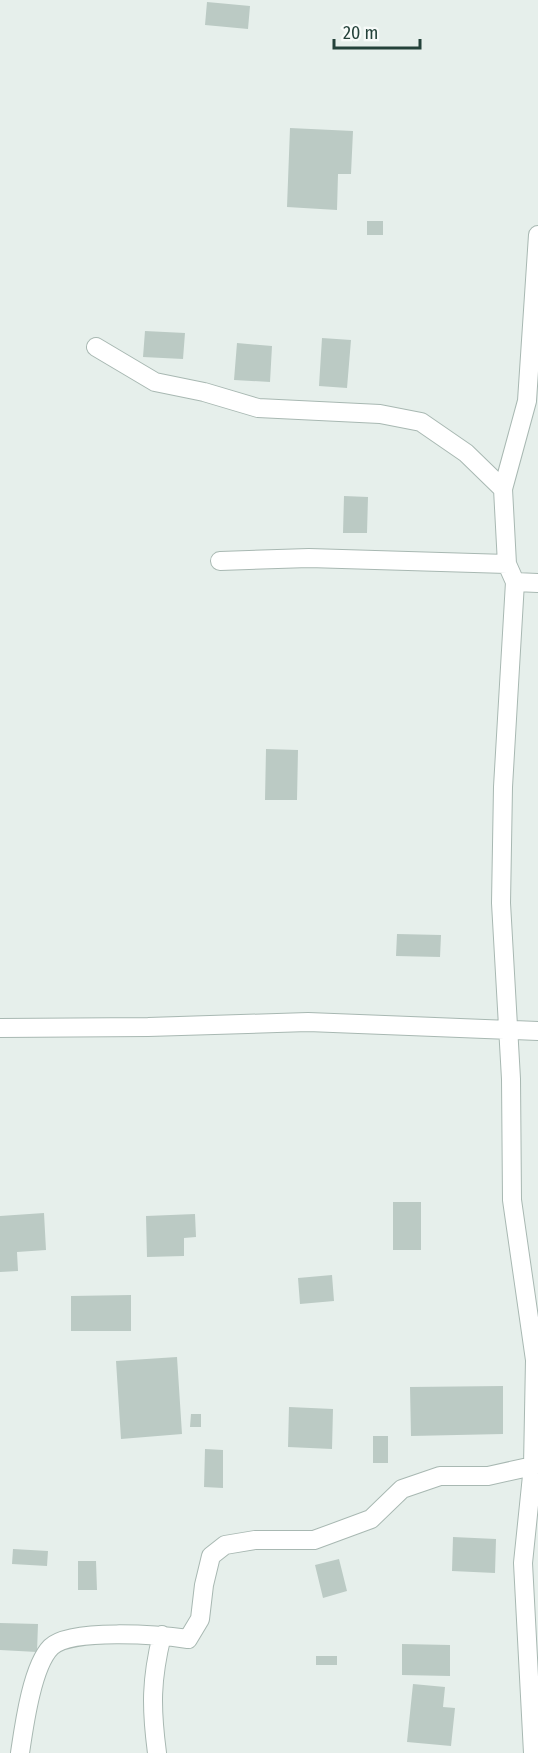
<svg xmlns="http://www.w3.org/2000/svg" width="538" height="1753" font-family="'Fira Sans Condensed',sans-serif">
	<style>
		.building { fill: #bbcac4 }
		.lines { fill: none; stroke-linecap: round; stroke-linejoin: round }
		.minor-casing { stroke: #a8b8b2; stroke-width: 20 }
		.minor { stroke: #fff; stroke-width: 18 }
	</style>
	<rect width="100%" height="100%" fill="#e6efeb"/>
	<path class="building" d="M207 2 250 6 248 29 205 25Z
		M290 128 353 131 351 174H338L337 210 287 207Z
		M367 221H383V235H367Z
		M145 331 185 333 183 359 143 357Z
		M322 338 351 340 347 388 319 386Z
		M237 343 272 346 270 382 234 380Z
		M344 496 368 497 367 533H343Z
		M266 749 298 750 297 800H265Z
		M397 934 441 935 440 957 396 956Z
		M393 1202H421V1250H393Z
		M44 1213 46 1250 17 1252 18 1271 0 1272V1216Z
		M195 1214 196 1237 184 1238V1256L147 1257 146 1216Z
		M332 1275 334 1301 300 1304 298 1278Z
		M131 1295V1331H71V1296Z
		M177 1357 182 1434 121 1439 116 1361Z
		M503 1386V1434L411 1436 410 1387Z
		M289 1407 333 1409 332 1449 288 1447Z
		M191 1414H201V1427H190Z
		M373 1436H388V1463H373Z
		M205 1449 223 1450V1488L204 1487Z
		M453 1537 496 1539 495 1573 452 1571Z
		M13 1549 48 1551 47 1566 12 1564Z
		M339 1559 347 1591 323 1598 315 1565Z
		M78 1561H96L97 1590H78Z
		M0 1623 38 1624 37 1652 0 1650Z
		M402 1644 450 1645V1676L402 1675Z
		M316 1656H337V1665H316Z
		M413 1684 445 1687 443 1707 455 1708 451 1746 407 1742Z"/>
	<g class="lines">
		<g class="minor-casing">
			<path id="minor" d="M96 347 155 382 204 392 258 408 380 414 421 422 466 453 503 489
				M220 561 309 558 507 564
				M515 582 538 583
				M0 1028 148 1027 308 1022 538 1031
				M20 1753C24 1726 32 1666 51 1647 70 1628 161 1635 188 1639L200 1619 204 1585 211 1556 225 1545 255 1540H314L371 1519 402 1489 440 1476H488L533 1466
				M157 1753C151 1707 151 1680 162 1635
				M533 1753 523 1563 533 1466 535 1360 512 1200 511 1079 501 903 503 787 515 582 507 564 503 489 527 401 538 235"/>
		</g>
		<use href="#minor" class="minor"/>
	</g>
	<path d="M334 39v9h86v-9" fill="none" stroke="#24423a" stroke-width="3"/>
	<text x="343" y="39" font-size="18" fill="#24423a" stroke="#f7fbf9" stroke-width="4.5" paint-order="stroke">20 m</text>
</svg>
